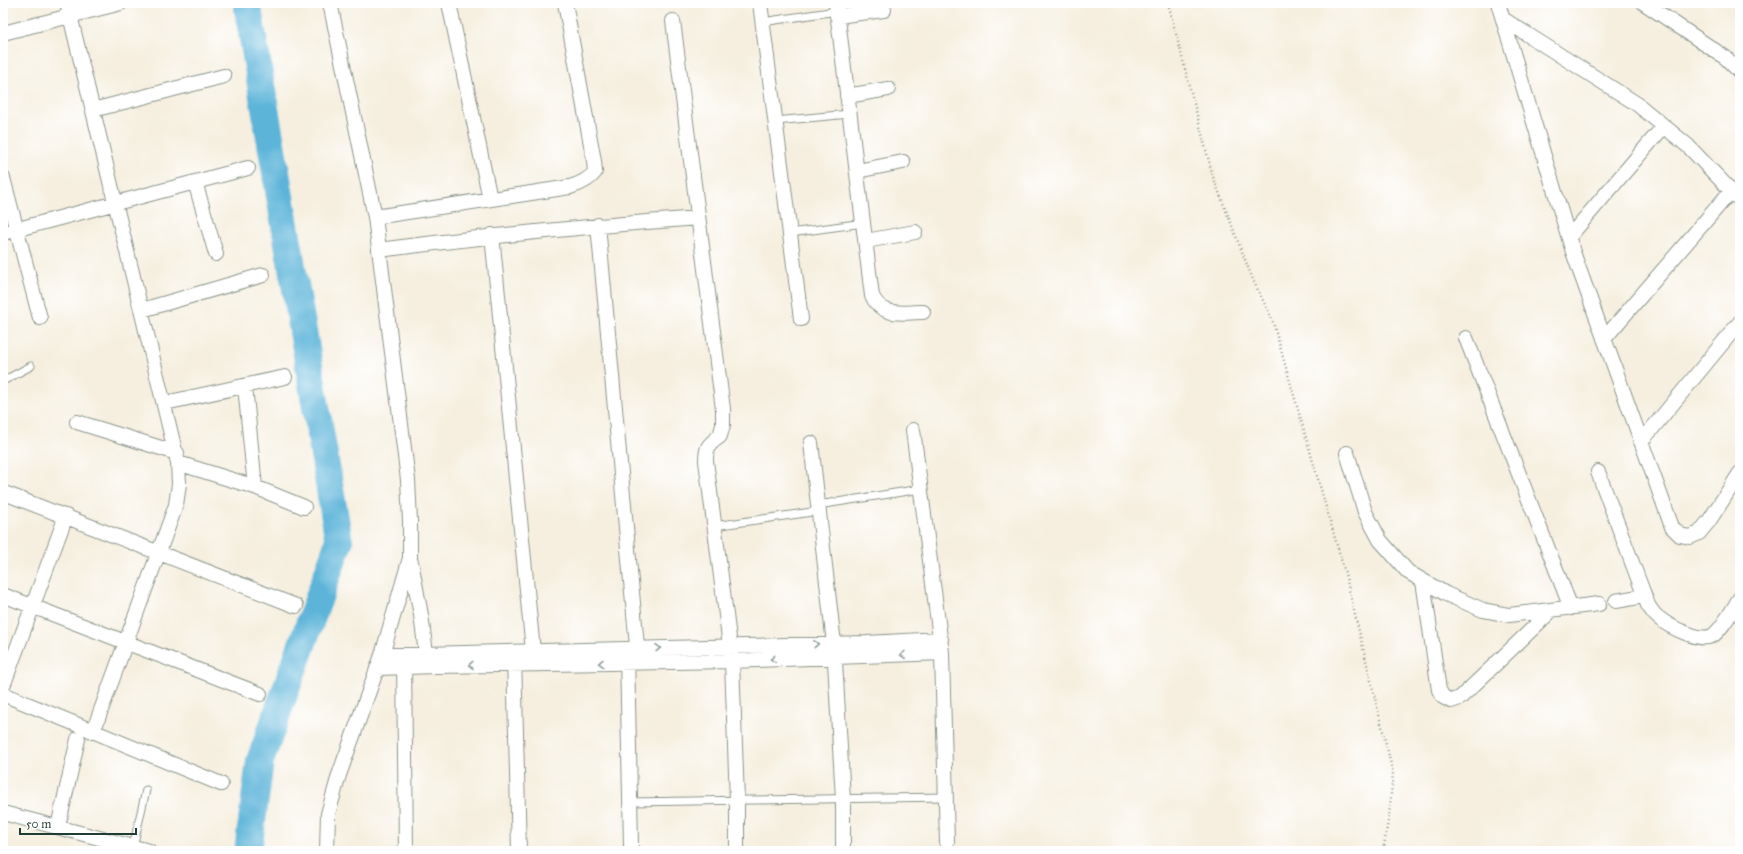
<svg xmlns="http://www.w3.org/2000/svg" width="1743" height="854" font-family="'IM FELL Great Primer',serif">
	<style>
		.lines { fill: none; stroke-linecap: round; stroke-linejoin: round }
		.river { stroke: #5bb4d9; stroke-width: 28 }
		.lane-casing { stroke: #8a968a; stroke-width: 9 }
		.street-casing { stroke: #8a968a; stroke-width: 16 }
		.path { stroke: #8a968a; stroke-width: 2.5; stroke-dasharray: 1 3; stroke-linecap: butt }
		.lane { stroke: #fff; stroke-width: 7 }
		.street { stroke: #fff; stroke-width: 14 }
		.oneway { stroke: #8f9e9a }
	</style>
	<rect width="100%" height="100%" fill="#fff"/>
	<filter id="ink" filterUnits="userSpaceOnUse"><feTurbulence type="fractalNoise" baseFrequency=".025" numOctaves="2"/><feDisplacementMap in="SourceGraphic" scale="8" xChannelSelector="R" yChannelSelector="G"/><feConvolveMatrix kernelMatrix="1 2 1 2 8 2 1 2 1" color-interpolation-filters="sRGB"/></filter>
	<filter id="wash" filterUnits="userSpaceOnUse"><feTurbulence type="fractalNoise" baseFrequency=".012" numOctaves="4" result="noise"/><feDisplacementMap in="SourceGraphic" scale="16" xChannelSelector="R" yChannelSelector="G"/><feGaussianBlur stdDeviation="0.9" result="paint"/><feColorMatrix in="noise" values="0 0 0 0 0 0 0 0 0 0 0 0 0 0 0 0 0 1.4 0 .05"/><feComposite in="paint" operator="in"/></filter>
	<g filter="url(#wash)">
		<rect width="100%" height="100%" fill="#f6efdf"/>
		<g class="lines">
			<path class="river" d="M247 3 339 542 260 761 248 851"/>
		</g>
	</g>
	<g filter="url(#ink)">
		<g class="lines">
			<g class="lane-casing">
				<path id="lane" d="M762 22 837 11
					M775 121 850 114
					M790 233 864 223
					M3 381 31 366
					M818 505 921 489
					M714 526 819 511
					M630 802 947 797
					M133 847 146 790"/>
			</g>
			<g class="street-casing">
				<path id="street" d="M67 3 178 463 179 484 176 505 93 732
					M449 3 490 199
					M760 3 801 319
					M836 3 872 296C883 318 901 312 923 312
					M1498 3 1573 252 1672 527 1680 535 1690 537 1699 533 1709 521 1740 473
					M1644 3 1726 58 1740 72
					M837 16 884 10
					M1503 19 1637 104 1688 146 1740 200
					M673 21 723 409V425L720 436C709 445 706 445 706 461L732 661 737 801V846
					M3 33 121 3
					M847 96 888 89
					M93 110 224 76
					M857 171 903 162
					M3 178 40 318
					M195 182 216 254
					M375 217 570 187C580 184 589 180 595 172L594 161 565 3
					M598 225 638 657
					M3 233 248 168
					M492 235 534 661
					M1569 237 1664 126
					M866 241 915 232
					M379 250C485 236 591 226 698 218
					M142 310 263 275
					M1466 338 1571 608
					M1604 339 1731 191
					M245 386 255 487
					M165 403 285 377
					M77 422 177 453
					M913 430 942 653 947 842
					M1641 442 1740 322
					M811 443 834 644 843 799V849
					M1347 453 1365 512 1380 540 1408 572 1446 594 1483 610 1509 615 1599 604
					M178 463 255 487 304 507
					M1598 472 1648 605C1651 610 1655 616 1660 619 1670 627 1699 642 1712 636 1721 631 1734 607 1740 598
					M7 494 296 606
					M411 562 421 615 426 653
					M1423 581 1439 690 1443 697 1451 701 1460 698 1552 610
					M3 595 260 694
					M1616 601 1644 596
					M627 653 631 845
					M382 655 867 643 941 639
					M514 655 519 851
					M404 657 406 851
					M377 668 436 666 732 661 942 653
					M3 686 66 516
					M3 694 221 784
					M3 813 149 851
					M58 827 78 739
					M327 851 328 814 339 775 382 655 410 558V521L408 480 375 217 330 3"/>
			</g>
			<path class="path" d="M1168 3 1213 177 1253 280 1272 319 1345 573 1393 773 1389 816 1383 851"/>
			<use href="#lane" class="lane"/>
			<use href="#street" class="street"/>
		</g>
		<defs><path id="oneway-chevron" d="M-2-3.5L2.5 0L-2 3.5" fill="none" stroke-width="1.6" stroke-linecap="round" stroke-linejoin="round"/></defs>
		<g class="oneway">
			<use href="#oneway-chevron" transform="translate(816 644) rotate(-2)"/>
			<use href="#oneway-chevron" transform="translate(658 648) rotate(-1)"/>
			<use href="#oneway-chevron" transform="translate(903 655) rotate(178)"/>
			<use href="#oneway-chevron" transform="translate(773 659) rotate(177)"/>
			<use href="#oneway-chevron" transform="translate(601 663) rotate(179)"/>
			<use href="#oneway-chevron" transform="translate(471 665) rotate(179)"/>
		</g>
	</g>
	<rect width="1743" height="854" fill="none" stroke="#fff" stroke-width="16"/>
	<path d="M20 828v6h116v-6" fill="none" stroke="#1f3d34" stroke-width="2"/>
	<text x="26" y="828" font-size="12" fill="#1f3d34" stroke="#ffffff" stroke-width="3" paint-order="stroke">50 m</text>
</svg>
